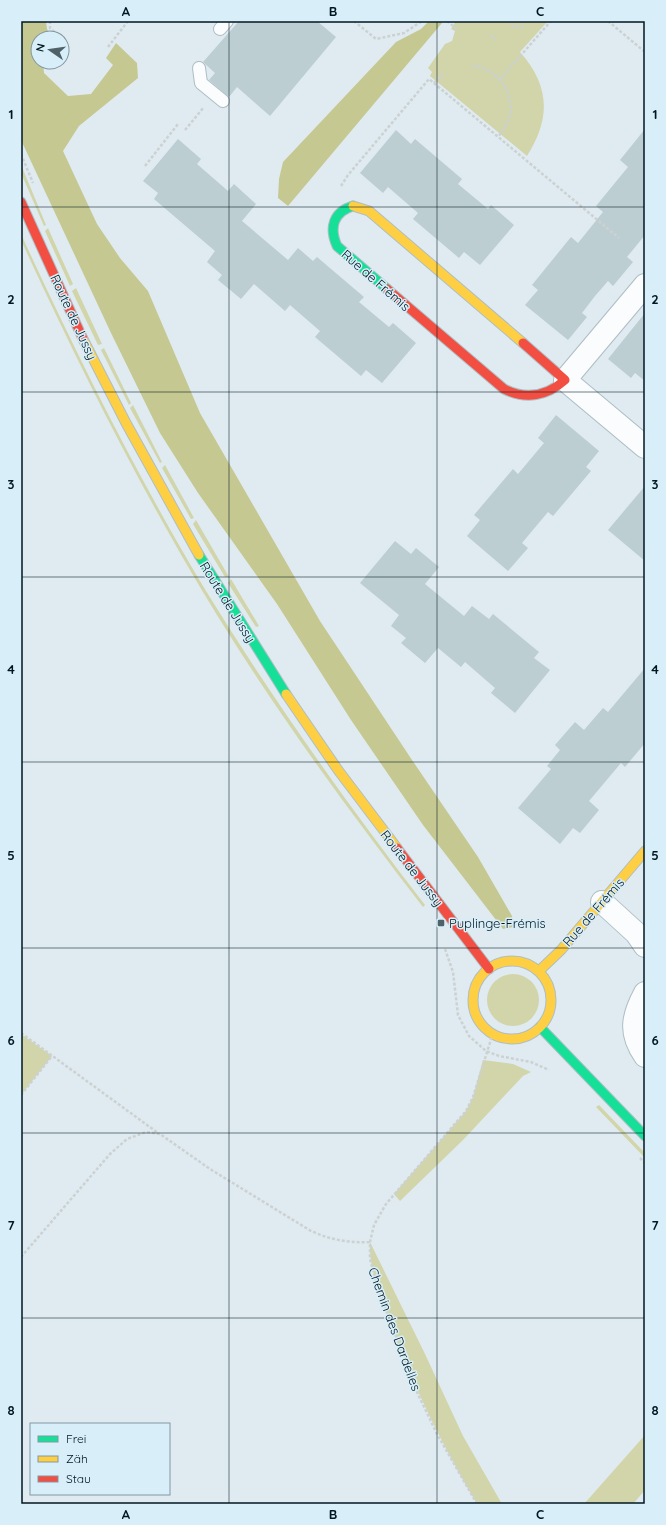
<svg xmlns="http://www.w3.org/2000/svg" width="666" height="1525" font-family="Quicksand,sans-serif">
	<style>
		.green { fill: #d1d5a9 }
		.forest { fill: #c6c891 }
		.building { fill: #bcced2 }
		.lines { fill: none; stroke-linecap: round; stroke-linejoin: round }
		.lane-casing { stroke: #aebec5; stroke-width: 14 }
		.street-casing { stroke: #aebec5; stroke-width: 24 }
		.fast-casing { stroke: #aebec5; stroke-width: 11 }
		.slow-casing { stroke: #aebec5; stroke-width: 11 }
		.jam-casing { stroke: #aebec5; stroke-width: 11 }
		.path { stroke: #ccd1d2; stroke-width: 2.5; stroke-dasharray: 3 2; stroke-linecap: butt }
		.lane { stroke: #fafcfd; stroke-width: 12 }
		.street { stroke: #fafcfd; stroke-width: 22 }
		.fast { stroke: #16e098; stroke-width: 9 }
		.slow { stroke: #ffcf43; stroke-width: 9 }
		.jam { stroke: #f24e42; stroke-width: 9 }
		.grid { fill: none; stroke: #011720; stroke-width: 1; stroke-opacity: 0.55 }
		.poi-dot { fill: #4f6169; stroke: #d8eef8; stroke-width: 1.5 }
		.labels { text-anchor: middle; stroke-width: 3; stroke-linejoin: round; paint-order: stroke }
		.street-label { font-size: 13px; fill: #011720; stroke: #d8eef8 }
		.poi-label { font-size: 13px; fill: #011720; stroke: #d8eef8; text-anchor: start }
		.neatline { fill: none; stroke: #011720; stroke-width: 1.5 }
		.grid-label { font-size: 13px; text-anchor: middle; font-weight: bold; fill: #011720 }
	</style>
	<rect width="100%" height="100%" fill="#dfebf1"/>
	<path class="green" d="M456 21H548L520 52C550 86 551 118 527 156L430 76 432 72 428 68 445 44 452 41 455 31 451 29Z
		M22 167 46 225 44 226 21 173Z
		M48 228 73 284 70 286 45 231Z
		M21 234C77 356 137 476 206 591 273 700 347 804 425 905L423 907C345 806 269 702 203 592 135 478 76 360 21 240Z
		M76 288 102 344 98 345 72 291Z
		M104 348 131 403 129 405 101 350Z
		M133 405 162 462 160 463 130 408Z
		M165 465 194 518 191 519 162 468Z
		M196 520 229 577H225L193 524Z
		M231 579 259 626 256 627 228 583Z
		M487 1000a26 26 0 1 1 52 0a26 26 0 1 1-52 0Z
		M21 1034 52 1056 21 1095Z
		M483 1060 513 1064 531 1072 523 1076 463 1140 400 1201 394 1194 466 1111 473 1097Z
		M599 1105 645 1153V1158L596 1107Z
		M370 1242 425 1354 463 1436 502 1504H477C442 1445 413 1385 389 1321 380 1295 369 1270 370 1242Z
		M645 1435V1490L633 1504H584Z"/>
	<path class="forest" d="M21 21H46L47 29 53 38H38V62H43L44 73 68 96 91 94 113 65 106 58 116 43 137 63 138 78 79 126 63 151 97 224 120 258 148 291 200 413 320 621 410 757 478 857 512 916 513 927 503 929 423 825 351 720 277 604 198 493 160 433 111 333 21 140Z
		M429 21H440L442 23 288 206 278 198 279 179 283 162 396 42 421 29Z"/>
	<path class="building" d="M239 21H317L336 37 270 116 237 87 229 97 209 80 215 73 203 62Z
		M645 129V235L627 257 633 262 613 286 608 281 595 296 582 313 587 317 568 340 525 305 538 290 532 285 571 237 578 243 603 212 596 206 628 167 620 160Z
		M396 130 411 144 415 139 462 179 458 184 488 209 491 205 514 225 480 265 464 252 459 258 413 219 418 213 388 187 383 193 360 173Z
		M178 139 201 159 197 164 228 191 234 184 256 204 242 221 288 260 298 248 313 261 317 257 364 297 359 302 389 327 393 323 416 343 382 383 366 370 361 376 315 337 320 331 290 305 285 311 254 284 241 299 218 280 222 275 207 262 215 251 154 199 158 193 143 181Z
		M645 313V381L635 373 631 378 608 359Z
		M556 415 599 451 586 467 591 471 553 516 548 512 522 543 528 548 508 571 467 536 480 520 474 515 513 469 518 474 544 443 538 438Z
		M645 486V561L608 530Z
		M395 541 411 554 416 548 439 567 425 584 464 616 472 606 489 619 493 614 539 652 534 658 550 670 515 713 491 693 495 688 465 662 461 667 438 648 425 663 401 643 406 638 391 626 399 615 360 583Z
		M645 668V743L625 767 621 763 589 801 599 810 580 833 573 828 560 844 518 808 551 769 547 766 560 750 555 745 575 722 584 730 603 708 608 712Z"/>
	<g class="lines">
		<g class="lane-casing">
			<path id="lane" d="M220 29 227 21
				M199 68 201 83 223 101"/>
		</g>
		<g class="street-casing">
			<path id="street" d="M645 285 565 380 645 447
				M602 902 636 933 645 946
				M645 993C632 1017 629 1033 645 1056"/>
		</g>
		<g class="fast-casing">
			<path id="fast" d="M353 206C333 212 329 228 337 246L387 289
				M199 555 286 694
				M540 1027 645 1136"/>
		</g>
		<g class="slow-casing">
			<path id="slow" d="M353 206 369 211 523 343
				M83 339 126 423 199 555
				M286 694 338 770 397 848
				M473 1000a39 39 0 1 1 78 0a39 39 0 1 1-78 0Z
				M539 971 561 950 645 851"/>
		</g>
		<g class="jam-casing">
			<path id="jam" d="M21 202 83 339
				M387 289 504 389C526 400 547 396 565 380L523 343
				M397 848 489 969"/>
		</g>
		<path class="path" d="M50 21V28L59 36
			M354 21 376 39 404 33 422 21
			M447 21 457 29
			M608 21 645 52
			M511 26 524 27
			M491 35 496 40
			M108 47 128 21
			M472 66C496 67 514 91 510 115 508 123 503 130 498 137
			M500 79 551 21
			M434 83 444 73
			M185 130 204 107
			M21 154 33 183
			M145 166 178 124
			M341 186 348 175 429 79 619 238
			M445 949 453 972 458 1015 469 1036 486 1051 499 1056 531 1062 549 1070
			M21 1033 158 1133
			M21 1095 52 1056
			M640 1158 645 1163
			M21 1257 110 1154 127 1139 146 1132 160 1134 210 1169 311 1231C331 1240 349 1243 370 1242
			M477 1504 437 1434 417 1392 378 1289 370 1259V1242L374 1225 386 1204 466 1111 473 1097 493 1033"/>
		<use href="#lane" class="lane"/>
		<use href="#street" class="street"/>
		<use href="#fast" class="fast"/>
		<use href="#slow" class="slow"/>
		<use href="#jam" class="jam"/>
	</g>
	<path class="grid" d="M229 21V1504M437 21V1504M21 207H645M21 392H645M21 577H645M21 762H645M21 948H645M21 1133H645M21 1318H645"/>
	<rect class="poi-dot" x="437" y="919" width="8" height="8" rx="2"/>
	<g class="labels">
		<g class="street-label">
			<text transform="translate(376 280) rotate(41)" y="5">Rue de Frémis</text>
			<text transform="translate(74 317) rotate(65)" y="5">Route de Jussy</text>
			<text transform="translate(228 602) rotate(58)" y="5">Route de Jussy</text>
			<text transform="translate(412 868) rotate(52)" y="5">Route de Jussy</text>
			<text transform="translate(593 912) rotate(-49)" y="5">Rue de Frémis</text>
			<text transform="translate(395 1329) rotate(70)" y="5">Chemin des Dardelles</text>
		</g>
		<g class="poi-label">
			<text x="449" y="928">Puplinge-Frémis</text>
		</g>
	</g>
	<rect width="666" height="1525" fill="none" stroke="#d8eef8" stroke-width="44"/>
	<rect x="30" y="1423" width="140" height="72" fill="#d8eef8" stroke="#8298a2"/>
	<rect x="38" y="1436" width="20" height="6" fill="#16e098" stroke="#8298a2"/>
	<text x="66" y="1443" font-size="12" fill="#011720">Frei</text>
	<rect x="38" y="1456" width="20" height="6" fill="#ffcf43" stroke="#8298a2"/>
	<text x="66" y="1463" font-size="12" fill="#011720">Zäh</text>
	<rect x="38" y="1476" width="20" height="6" fill="#f24e42" stroke="#8298a2"/>
	<text x="66" y="1483" font-size="12" fill="#011720">Stau</text>
	<g transform="translate(50 50) rotate(283)"><circle r="19" fill="#d8eef8" stroke="#8298a2"/>
	<path d="M0-3L7 15L0 10L-7 15Z" fill="#4f6169"/>
	<text y="-6" font-size="11" font-weight="bold" text-anchor="middle" fill="#011720">N</text>
	</g>
	<rect x="22" y="22" width="622" height="1481" class="neatline"/>
	<g class="grid-label">
		<text x="126" y="16">A</text>
		<text x="333" y="16">B</text>
		<text x="540" y="16">C</text>
		<text x="11" y="119">1</text>
		<text x="655" y="119">1</text>
		<text x="11" y="304">2</text>
		<text x="655" y="304">2</text>
		<text x="11" y="489">3</text>
		<text x="655" y="489">3</text>
		<text x="11" y="674">4</text>
		<text x="655" y="674">4</text>
		<text x="11" y="860">5</text>
		<text x="655" y="860">5</text>
		<text x="11" y="1045">6</text>
		<text x="655" y="1045">6</text>
		<text x="11" y="1230">7</text>
		<text x="655" y="1230">7</text>
		<text x="11" y="1415">8</text>
		<text x="655" y="1415">8</text>
		<text x="126" y="1519">A</text>
		<text x="333" y="1519">B</text>
		<text x="540" y="1519">C</text>
	</g>
</svg>
